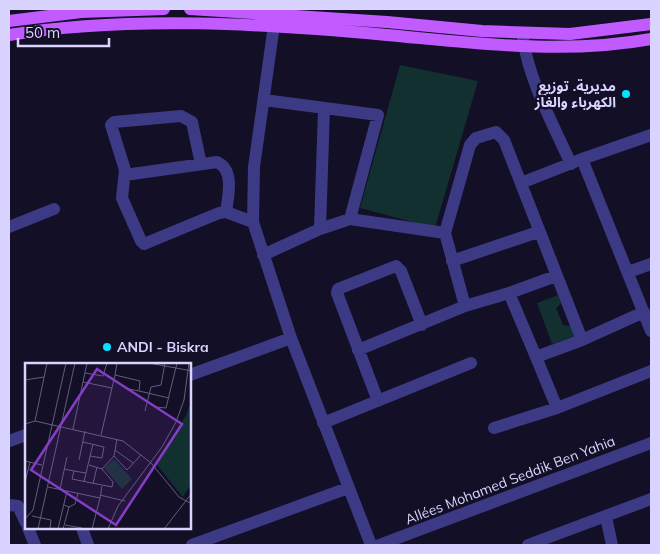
<svg xmlns="http://www.w3.org/2000/svg" width="660" height="554" font-family="Mulish,'Noto Sans Arabic',sans-serif">
	<style>
		.green { fill: #12302f }
		.lines { fill: none; stroke-linecap: round; stroke-linejoin: round }
		.minor { stroke: #3d3a85; stroke-width: 12 }
		.major { stroke: #c25bff; stroke-width: 12 }
		.poi-dot { fill: #00e5ff; stroke: #130f26; stroke-width: 2 }
		.labels { text-anchor: middle; stroke-width: 5; stroke-linejoin: round; paint-order: stroke }
		.poi-label { font-size: 14px; font-weight: bold; fill: #d9d4ff; stroke: #130f26; text-anchor: end }
		.street-label { font-size: 14px; fill: #d9d4ff; stroke: #130f26 }
		.inset-road { fill: none; stroke: #625e7d; stroke-width: 1 }
		.view { fill: #843dc5; fill-opacity: 0.15; stroke: #843dc5; stroke-width: 2.5 }
		.inset-edge { fill: none; stroke: #d9d4ff; stroke-width: 2.5 }
	</style>
	<rect width="100%" height="100%" fill="#130f26"/>
	<path class="green" d="M400 65 478 81 435 228 360 208Z
		M558 295 561 304 556 308 563 325 572 326 575 336 552 344 537 303Z"/>
	<g class="lines">
		<path class="minor" d="M275 18 254 167 253 222 291 338 371 545
			M523 38C529 81 553 124 571 164
			M264 100 378 115 350 219
			M582 159 651 135
			M201 164 192 122 181 116 114 122 111 125 125 170 122 198 141 241 144 244 219 213 226 212 253 222
			M125 175 217 162C235 170 228 197 226 212
			M521 183 582 159 651 331
			M9 227 54 209
			M320 229 324 109
			M263 255 320 229 350 219 445 233
			M452 261 538 232
			M628 272 651 264
			M465 306 445 233 470 145 476 138 496 132 504 140 582 340 536 357 557 408
			M582 340 644 312
			M358 350 465 306 509 293
			M536 357 509 293 556 276
			M190 375 291 338
			M378 401 337 293 338 289 396 266 401 271 422 325
			M323 423 471 363
			M494 428 557 408 651 371
			M9 441 26 435
			M9 505 18 506 26 523
			M606 517 612 545
			M28 528 35 545
			M82 528 88 545
			M192 545 348 488
			M379 545 651 443
			M528 545 651 499"/>
		<path class="major" d="M190 9 387 22 482 31 570 34 651 24
			M9 21 81 12 164 9
			M9 35C128 15 266 24 387 35 475 43 563 55 651 39"/>
	</g>
	<g class="poi-dot">
		<circle cx="626" cy="94" r="5"/>
		<circle cx="107" cy="347" r="5"/>
	</g>
	<g class="labels">
		<g class="poi-label">
			<text x="616" y="91">مديرية. توزيع<tspan x="616" dy="16">الكهرباء والغاز</tspan></text>
			<text x="117" y="352" text-anchor="start">ANDI - Biskra</text>
		</g>
		<g class="street-label">
			<text transform="translate(510 480) rotate(-21)" y="5">Allées Mohamed Seddik Ben Yahia</text>
		</g>
	</g>
	<g transform="translate(25 363)">
		<rect width="166" height="166" fill="#130f26"/>
		<path d="M166 39V121L158 134 132 102 161 52ZM89 96 107 116 97 126 79 105Z" fill="#12302f"/>
		<path class="inset-road" d="M92 0 90 12 115 18 114 28 104 26M124 0 167 8M60 10 78 13 82 0M0 17 19 14M58 19 87 25M114 28 144 35M130 44 141 45 152 0M120 48 126 24 136 22 140 0M10 58 22 0M0 61 10 58 98 78 126 100 154 134 167 141M48 66 62 0M76 72 90 12M58 79 79 84 77 95 65 93M90 87 108 100M89 93 102 107 116 92M54 97 60 68M0 98 17 102M39 106 49 108 47 116 87 124 88 119 77 106 64 102M77 106 89 93 92 76M49 108 61 110 59 119M61 110 68 81M0 119 5 99M68 121 72 104M23 124 75 135 77 123M35 126 42 94M75 132 100 138M44 144 50 141 53 130M7 153 26 157 25 166M0 156 8 147 41 0M40 162 57 165M13 166 50 0M33 166 42 128M38 166 44 144 39 142M67 166 75 135M83 166 93 143 137 84 151 59 159 37 164 0M139 166 167 130"/>
		<path class="view" d="M72 6 157 61 91 162 6 107Z"/>
		<rect width="166" height="166" class="inset-edge"/>
	</g>
	<rect width="660" height="554" fill="none" stroke="#d9d4ff" stroke-width="20"/>
	<path d="M18 38v8h91v-8" fill="none" stroke="#d9d4ff" stroke-width="2.5"/>
	<text x="25" y="38" font-size="15" fill="#d9d4ff" stroke="#130f26" stroke-width="4" paint-order="stroke">50 m</text>
</svg>
